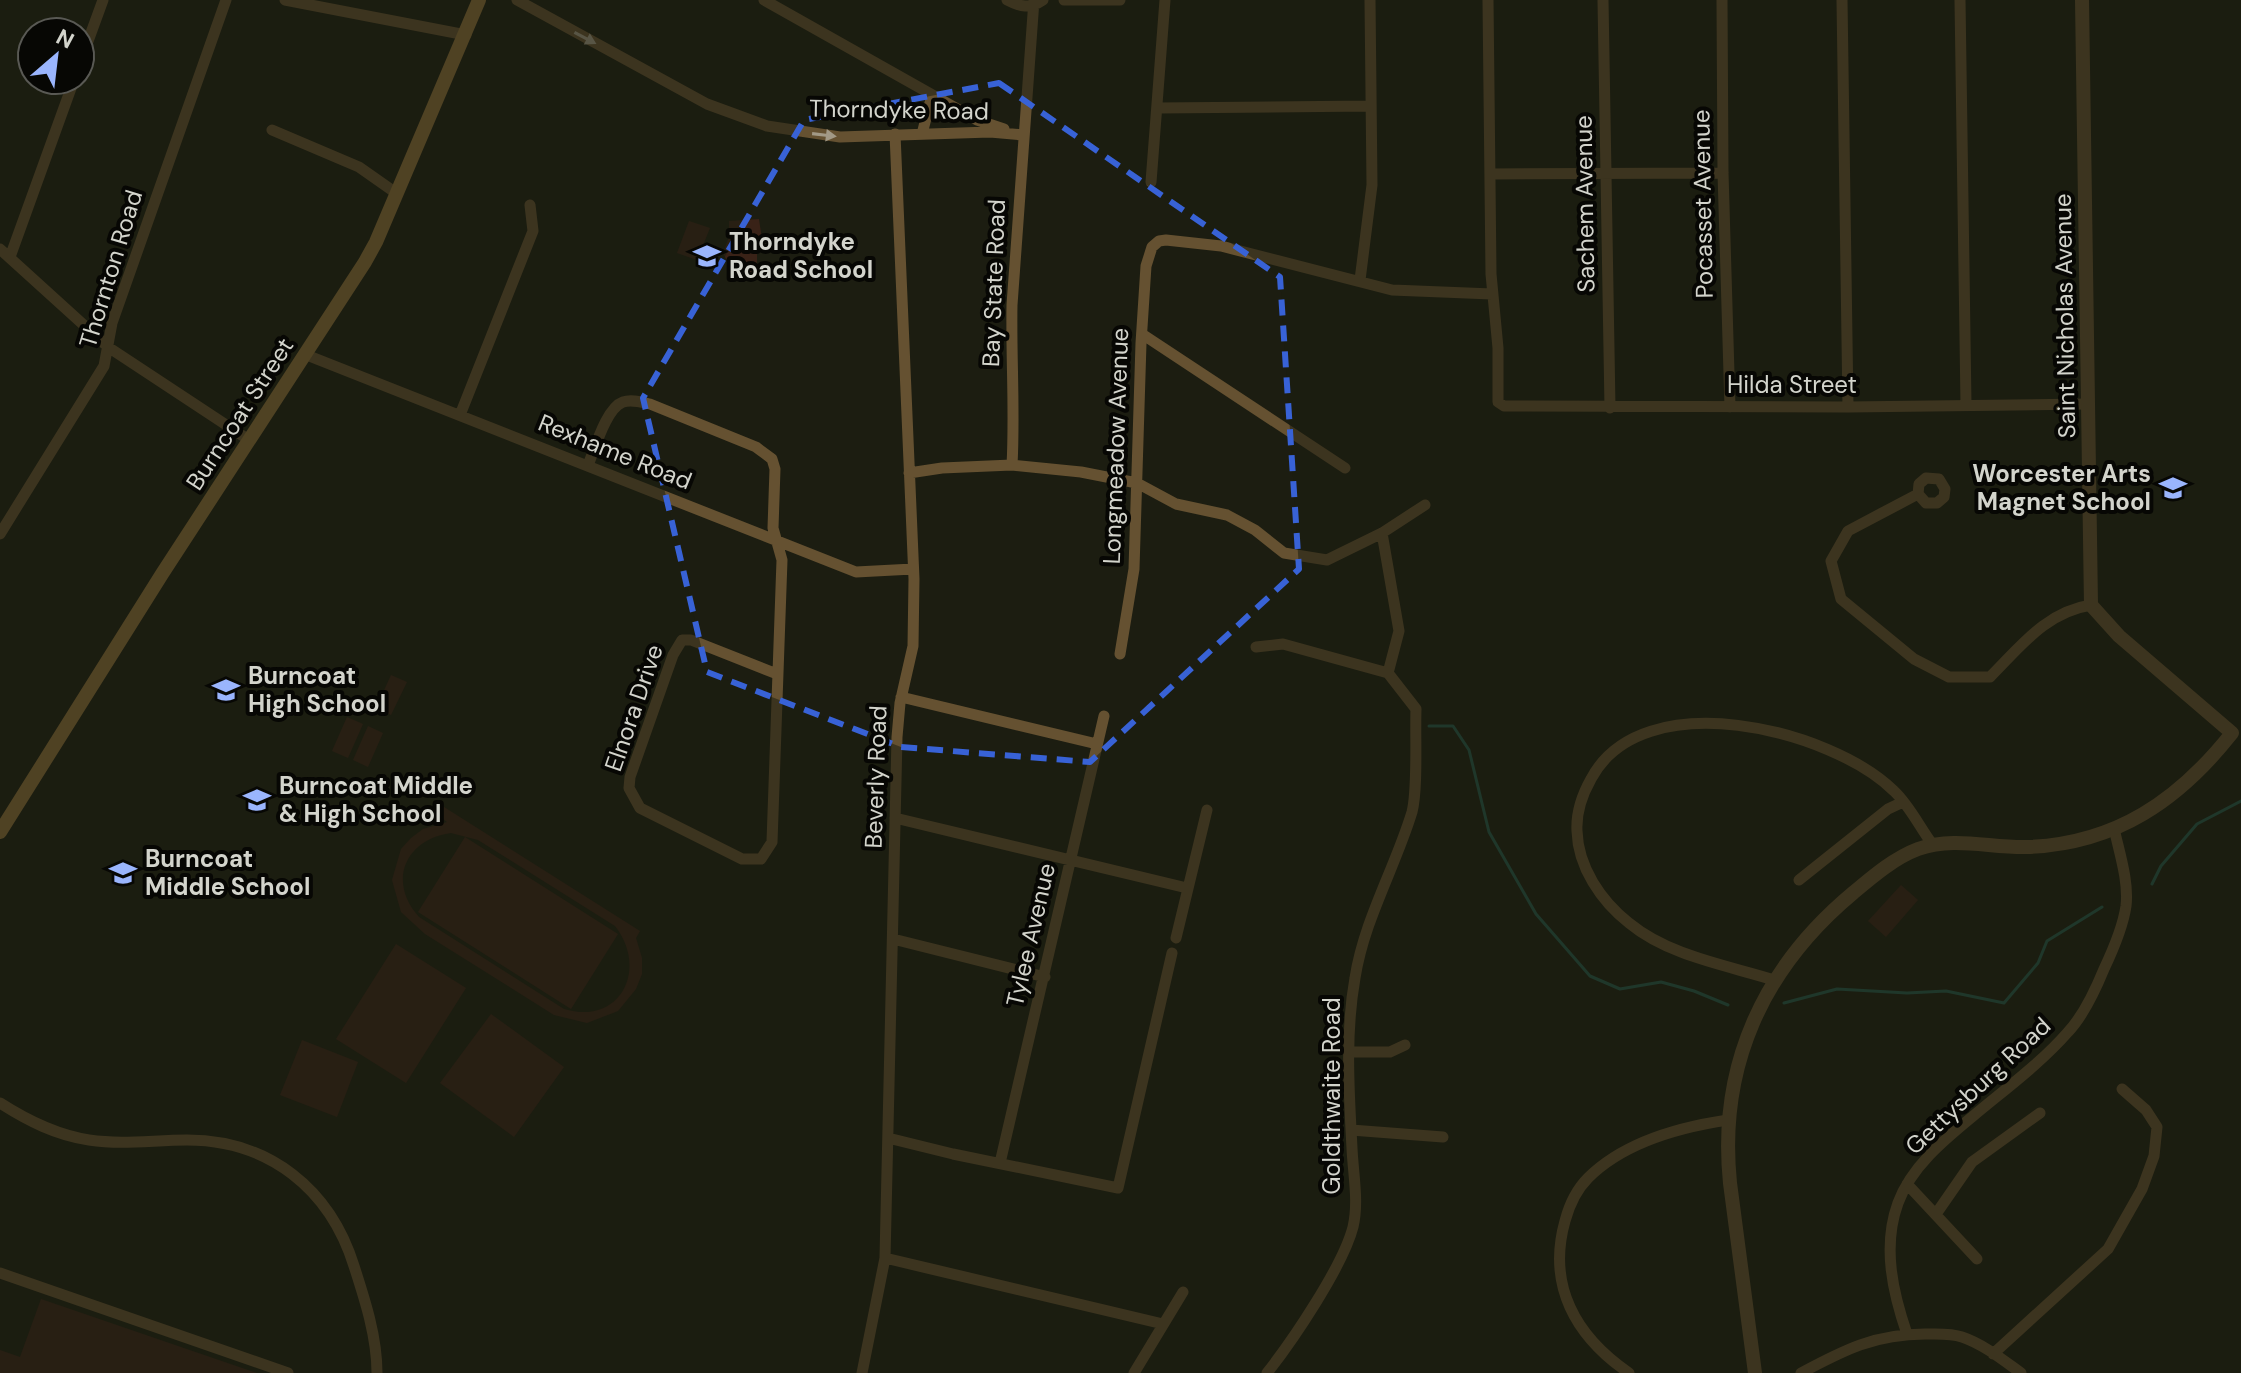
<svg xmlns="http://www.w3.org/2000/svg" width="2241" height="1373" font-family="'DM Sans',sans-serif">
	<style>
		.green { fill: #392217; fill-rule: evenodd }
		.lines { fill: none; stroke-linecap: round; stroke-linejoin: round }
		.stream { stroke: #25574a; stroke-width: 3 }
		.minor { stroke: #655131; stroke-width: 11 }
		.tertiary { stroke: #655131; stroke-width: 14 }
		.secondary { stroke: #8e6f3a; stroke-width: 14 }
		.oneway { fill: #a29986 }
		.marked { fill: none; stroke: #3862d6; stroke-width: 6; stroke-dasharray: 16 10; stroke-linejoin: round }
		.labels { text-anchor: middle; stroke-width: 8; stroke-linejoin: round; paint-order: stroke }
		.street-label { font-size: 24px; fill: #d3d4cc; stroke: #070704 }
		.poi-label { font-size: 24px; font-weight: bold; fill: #d3d4cc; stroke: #070704; text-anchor: start }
	</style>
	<rect width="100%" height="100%" fill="#1c1d11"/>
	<path class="green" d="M759 219 763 246 757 253V272L744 278 741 275V269L726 259 723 253 729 237V221Z
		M689 221 710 228 697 260 677 253Z
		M391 675 407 682 391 715 376 708Z
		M347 717 363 724 348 758 332 751Z
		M368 726 383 733 368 767 353 760Z
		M444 807 640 931 636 938 642 958V974L636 989 618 1011 587 1023 554 1015 425 934 401 912 392 880 401 849 411 838 423 829 447 822 438 815ZM451 833 478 840 615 926C649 969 620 1026 564 1009L419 917C387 882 405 839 451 833Z
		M465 837 618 934 571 1009 418 912Z
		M1901 885 1918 900 1886 937 1868 921Z
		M396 944 466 988 406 1083 336 1039Z
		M491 1014 564 1067 514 1137 440 1083Z
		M302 1040 358 1062 337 1117 280 1095Z
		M41 1299 257 1373H0V1350L20 1357Z"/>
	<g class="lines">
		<path class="stream" d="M1429 726H1453L1469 750 1489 832 1536 914 1590 976 1620 989 1661 982 1694 991 1728 1005
			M2152 884 2161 866 2197 824 2241 801
			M1784 1003 1837 989 1907 993 1946 991 2004 1003 2038 963 2047 941 2102 907"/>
		<path class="minor" d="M285 0 466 35
			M517 0 707 104 767 126 840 137 990 132 1023 135
			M764 0 977 120 1004 129
			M1007 0C1020 7 1030 9 1043 0
			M1064 0H1120
			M1488 0 1491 274 1498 348V402L1504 406 1848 407 2088 404
			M1603 0 1610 408
			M1722 0 1723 173 1730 407
			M1842 0 1848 407
			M1960 0 1966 405
			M80 63 103 0
			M1158 108 1371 106
			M272 130 359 167 396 193
			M922 134 932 95
			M1492 174 1723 173
			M1151 182 1165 0
			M0 249 108 347 249 440
			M10 257 74 80
			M1360 280 1372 185 1370 0
			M1142 334 1345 468
			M304 354 856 572 913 569
			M460 415 533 231 530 205
			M588 465C595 449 606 408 623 402 631 399 641 402 650 404L756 447 772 459 775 469 773 528 782 560 772 842 761 859H742L640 808 629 788 630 777 673 655 682 640H691L777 674
			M1012 465 1081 472 1137 483 1176 504 1227 515 1255 530 1284 553 1327 560 1382 533 1425 505
			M909 473 942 468 1012 465C1015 412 1011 358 1012 305L1034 0
			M1918 494 1926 503H1937L1944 497 1945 489 1939 479 1926 478 1919 484 1918 494 1848 531 1831 561 1841 599 1914 659 1949 677H1990C2021 646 2046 612 2091 605
			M0 534 104 366 112 323 226 0
			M1256 647 1283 644 1388 673
			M1120 654 1134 569 1141 343 1146 266 1152 247 1159 241 1166 240 1221 246 1392 290 1492 294
			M901 697 1097 744
			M895 818 1187 888
			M1799 880 1888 809 1903 802
			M1176 938 1207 810
			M893 939 1045 977
			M1774 980C1726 965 1669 956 1629 923 1601 901 1578 867 1577 831 1576 813 1582 795 1591 779 1642 682 1831 729 1894 791 1910 806 1920 828 1933 845
			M1350 1052H1390L1405 1045
			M0 1103C28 1121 56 1135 89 1140 123 1145 153 1140 187 1140 269 1140 330 1189 354 1266 365 1300 377 1337 377 1373
			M1351 1130 1443 1137
			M888 1138 953 1154 1118 1188 1172 953
			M1000 1163 1104 716
			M1907 1184 1977 1259
			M1936 1214 1972 1162 2040 1113
			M885 1258 1163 1324
			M0 1273 288 1373
			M1907 1334C1893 1293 1882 1247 1898 1203 1911 1167 1944 1140 1972 1117 2004 1090 2040 1064 2068 1032 2084 1015 2095 991 2104 969 2113 950 2123 927 2126 906 2129 881 2119 852 2114 828
			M1993 1354 2108 1249 2142 1189 2154 1156 2157 1127 2146 1110 2122 1089
			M862 1373 885 1258 897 737 900 703 913 646 914 579 895 134
			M1134 1373 1183 1292
			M1267 1373C1293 1340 1343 1266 1353 1227 1359 1202 1353 1173 1352 1148 1349 1092 1345 1034 1355 978 1364 920 1395 868 1412 812 1418 789 1415 735 1416 709L1388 673 1399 631 1382 533
			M1629 1373C1575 1336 1547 1285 1565 1221 1569 1206 1577 1189 1588 1178 1624 1142 1680 1127 1728 1120
			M1801 1373C1844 1350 1875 1334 1925 1334 1937 1334 1951 1333 1962 1337 1983 1344 2003 1360 2021 1373"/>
		<path class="tertiary" d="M1755 1373 1730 1183C1718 1066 1763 968 1853 893 1872 877 1894 858 1918 849 1955 836 1989 848 2027 847 2116 844 2179 800 2232 733L2119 636 2091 605 2082 0"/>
		<path class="secondary" d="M0 832 162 574 365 262 376 242 479 0"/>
	</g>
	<defs><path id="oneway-solid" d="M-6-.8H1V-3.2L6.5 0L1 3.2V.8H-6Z" transform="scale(2)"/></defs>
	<g class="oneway">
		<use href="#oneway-solid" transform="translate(585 38) rotate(28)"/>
		<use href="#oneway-solid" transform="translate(824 135) rotate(7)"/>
	</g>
	<path d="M0 0H2241V1373H0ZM999 83 1280 277 1299 569 1090 762 901 747 707 672 643 398 804 120Z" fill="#1c1d11" fill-opacity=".55" fill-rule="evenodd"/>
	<path class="marked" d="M999 83 1280 277 1299 569 1090 762 901 747 707 672 643 398 804 120Z"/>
	<defs>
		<g id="school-bare" transform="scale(2.16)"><path d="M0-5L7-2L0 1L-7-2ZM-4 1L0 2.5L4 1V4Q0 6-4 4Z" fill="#9ab5fd" stroke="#070704" stroke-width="2.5" paint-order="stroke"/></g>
	</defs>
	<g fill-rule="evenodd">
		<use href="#school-bare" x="707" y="256"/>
		<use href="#school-bare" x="2173" y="488"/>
		<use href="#school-bare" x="226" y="690"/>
		<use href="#school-bare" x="257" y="800"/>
		<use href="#school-bare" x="123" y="873"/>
	</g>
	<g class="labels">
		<g class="street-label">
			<text transform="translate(899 110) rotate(1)" y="8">Thorndyke Road</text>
			<text transform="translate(1585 204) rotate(-91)" y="8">Sachem Avenue</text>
			<text transform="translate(1703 204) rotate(-91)" y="8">Pocasset Avenue</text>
			<text transform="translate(111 269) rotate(-73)" y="8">Thornton Road</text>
			<text transform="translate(994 283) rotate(-88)" y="8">Bay State Road</text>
			<text transform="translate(2065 316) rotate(-91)" y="8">Saint Nicholas Avenue</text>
			<text x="1792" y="393">Hilda Street</text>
			<text transform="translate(240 414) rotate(-57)" y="8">Burncoat Street</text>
			<text transform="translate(1116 446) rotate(-88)" y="8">Longmeadow Avenue</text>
			<text transform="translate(615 452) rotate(22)" y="8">Rexhame Road</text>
			<text transform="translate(634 708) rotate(-71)" y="8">Elnora Drive</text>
			<text transform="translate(876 777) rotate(-88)" y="8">Beverly Road</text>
			<text transform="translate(1031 935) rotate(-77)" y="8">Tylee Avenue</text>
			<text transform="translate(1978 1086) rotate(-43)" y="8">Gettysburg Road</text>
			<text transform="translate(1332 1096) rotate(-90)" y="8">Goldthwaite Road</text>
		</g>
		<g class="poi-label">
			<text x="729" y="250">Thorndyke<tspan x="729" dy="28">Road School</tspan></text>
			<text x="2151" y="482" text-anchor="end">Worcester Arts<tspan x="2151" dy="28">Magnet School</tspan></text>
			<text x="248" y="684">Burncoat<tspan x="248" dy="28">High School</tspan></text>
			<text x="279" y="794">Burncoat Middle<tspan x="279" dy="28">&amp; High School</tspan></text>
			<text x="145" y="867">Burncoat<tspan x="145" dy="28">Middle School</tspan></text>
		</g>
	</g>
	<g transform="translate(56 56) rotate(28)"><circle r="38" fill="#070704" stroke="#595954" stroke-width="2"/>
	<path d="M0-6L14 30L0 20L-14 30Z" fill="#9ab5fd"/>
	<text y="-12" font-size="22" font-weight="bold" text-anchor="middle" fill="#d3d4cc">N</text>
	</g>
</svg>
